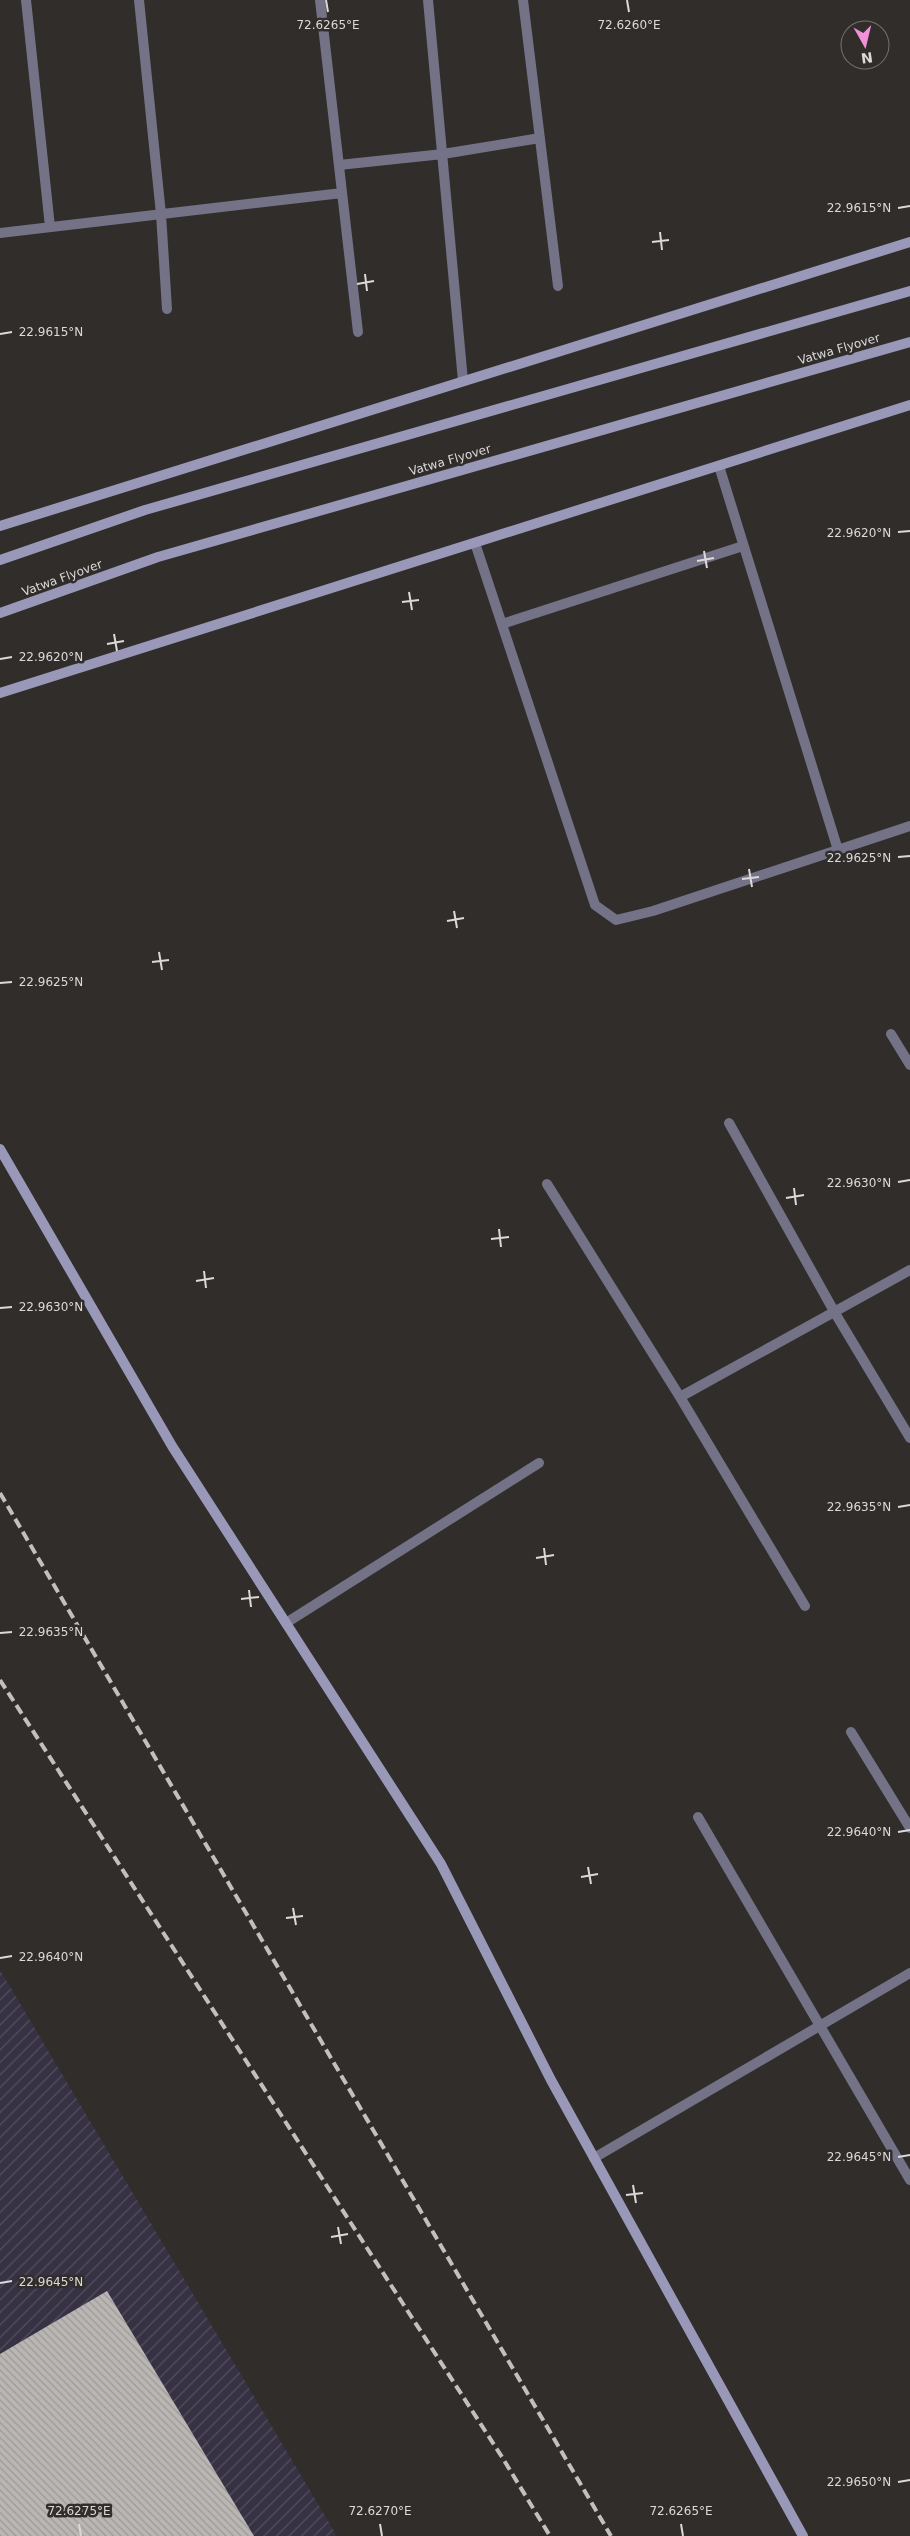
<svg xmlns="http://www.w3.org/2000/svg" width="910" height="2536" font-family="'DejaVu Sans',sans-serif">
	<style>
		.industrial { fill: url(#industrial-furrows) }
		.building { fill: url(#building-back-hatch) }
		.lines { fill: none; stroke-linecap: round; stroke-linejoin: round }
		.lane { stroke: #737287; stroke-width: 10 }
		.street { stroke: #737287; stroke-width: 10 }
		.secondary { stroke: #9a98b9; stroke-width: 10 }
		.rail { stroke: #c2c0be; stroke-width: 4; stroke-dasharray: 10 5; stroke-linecap: butt }
		.ticks { fill: none; stroke: #dcdad9; stroke-width: 2 }
		.labels { text-anchor: middle; stroke-width: 5; stroke-linejoin: round; paint-order: stroke }
		.street-label { font-size: 12px; fill: #dcdad9; stroke: #302d2b }
		.ticks-label { font-size: 12px; text-anchor: middle; fill: #dcdad9; stroke: #302d2b; stroke-width: 5; stroke-linejoin: round; paint-order: stroke }
	</style>
	<defs>
		<pattern id="industrial-furrows" width="10" height="10" patternUnits="userSpaceOnUse" patternTransform="scale(1.25)"><rect width="10" height="10" fill="#373243"/><path d="M-1 1l2-2M0 10L10 0M9 11l2-2" fill="none" stroke="#534f5e"/></pattern>
		<pattern id="building-back-hatch" width="6" height="6" patternUnits="userSpaceOnUse" patternTransform="scale(1.25)"><rect width="6" height="6" fill="#bab6b4"/><path d="M-1 5l2 2M0 0l6 6M5-1l2 2" fill="none" stroke="#9c9997"/></pattern>
	</defs>
	<rect width="100%" height="100%" fill="#302d2b"/>
	<path class="industrial" d="M0 1970 337 2536H0Z"/>
	<path class="building" d="M107 2291 254 2536H0V2354Z"/>
	<g class="lines">
		<path class="lane" d="M719 466 838 850
			M475 543 595 905 616 920 653 911 910 826
			M502 624 743 546
			M891 1034 910 1065
			M729 1123 835 1313 910 1438
			M547 1184 680 1397 805 1606
			M680 1397 910 1270
			M286 1623 539 1463
			M851 1732 910 1828
			M698 1817 910 2180
			M594 2158 910 1973"/>
		<path class="street" d="M26 0 50 227
			M139 0 161 214 167 309
			M320 0 358 332
			M428 0 463 381
			M523 0 558 286
			M339 165 443 154 540 138
			M0 233 342 193"/>
		<path class="secondary" d="M0 526 910 242
			M0 560 145 510 910 291
			M0 613 158 557 910 342
			M0 693 910 405
			M0 1149 172 1446 441 1864 551 2080 803 2536"/>
		<path class="rail" d="M0 1493 611 2536
			M0 1680 502 2457 550 2536"/>
	</g>
	<path class="ticks" d="M326 0 328 12M627 0 629 12M898 208 910 206M660 232 662 250M652 242 669 240M365 274 367 291M357 284 374 281M0 334 12 332M898 532 910 531M704 551 707 568M697 561 714 558M409 592 412 610M402 602 419 600M114 634 117 651M107 644 124 641M0 659 12 657M898 857 910 856M749 869 752 887M742 879 759 877M454 911 457 928M447 921 464 918M159 952 162 970M152 962 169 960M0 983 12 982M898 1182 910 1180M794 1188 796 1205M786 1198 804 1195M499 1229 501 1247M491 1239 509 1237M204 1271 206 1288M196 1281 214 1278M0 1308 12 1307M898 1507 910 1505M544 1548 546 1565M536 1558 554 1555M249 1590 251 1607M241 1599 259 1597M0 1633 12 1632M898 1832 910 1830M588 1867 591 1884M581 1877 598 1874M293 1908 296 1925M286 1918 303 1916M0 1958 12 1956M898 2157 910 2155M633 2185 636 2203M626 2195 643 2193M338 2227 341 2244M331 2237 348 2234M0 2283 12 2281M898 2482 910 2480M79 2524 81 2536M380 2524 382 2536M681 2524 683 2536"/>
	<g class="labels">
		<g class="street-label">
			<text transform="translate(839 349) rotate(-16)" y="4">Vatwa Flyover</text>
			<text transform="translate(450 460) rotate(-16)" y="4">Vatwa Flyover</text>
			<text transform="translate(62 578) rotate(-20)" y="4">Vatwa Flyover</text>
		</g>
	</g>
	<g class="ticks-label">
		<text x="328" y="29">72.6265°E</text>
		<text x="629" y="29">72.6260°E</text>
		<text x="859" y="212">22.9615°N</text>
		<text x="51" y="336">22.9615°N</text>
		<text x="859" y="537">22.9620°N</text>
		<text x="51" y="661">22.9620°N</text>
		<text x="859" y="862">22.9625°N</text>
		<text x="51" y="986">22.9625°N</text>
		<text x="859" y="1187">22.9630°N</text>
		<text x="51" y="1311">22.9630°N</text>
		<text x="859" y="1511">22.9635°N</text>
		<text x="51" y="1636">22.9635°N</text>
		<text x="859" y="1836">22.9640°N</text>
		<text x="51" y="1961">22.9640°N</text>
		<text x="859" y="2161">22.9645°N</text>
		<text x="51" y="2286">22.9645°N</text>
		<text x="859" y="2486">22.9650°N</text>
		<text x="79" y="2515">72.6275°E</text>
		<text x="380" y="2515">72.6270°E</text>
		<text x="681" y="2515">72.6265°E</text>
	</g>
	<g transform="translate(865 45) rotate(172)"><circle r="24" fill="#302d2b" stroke="#757271"/>
	<path d="M0-4L9 19L0 12L-9 19Z" fill="#f391d6"/>
	<text y="-8" font-size="14" font-weight="bold" text-anchor="middle" fill="#dcdad9">N</text>
	</g>
</svg>
